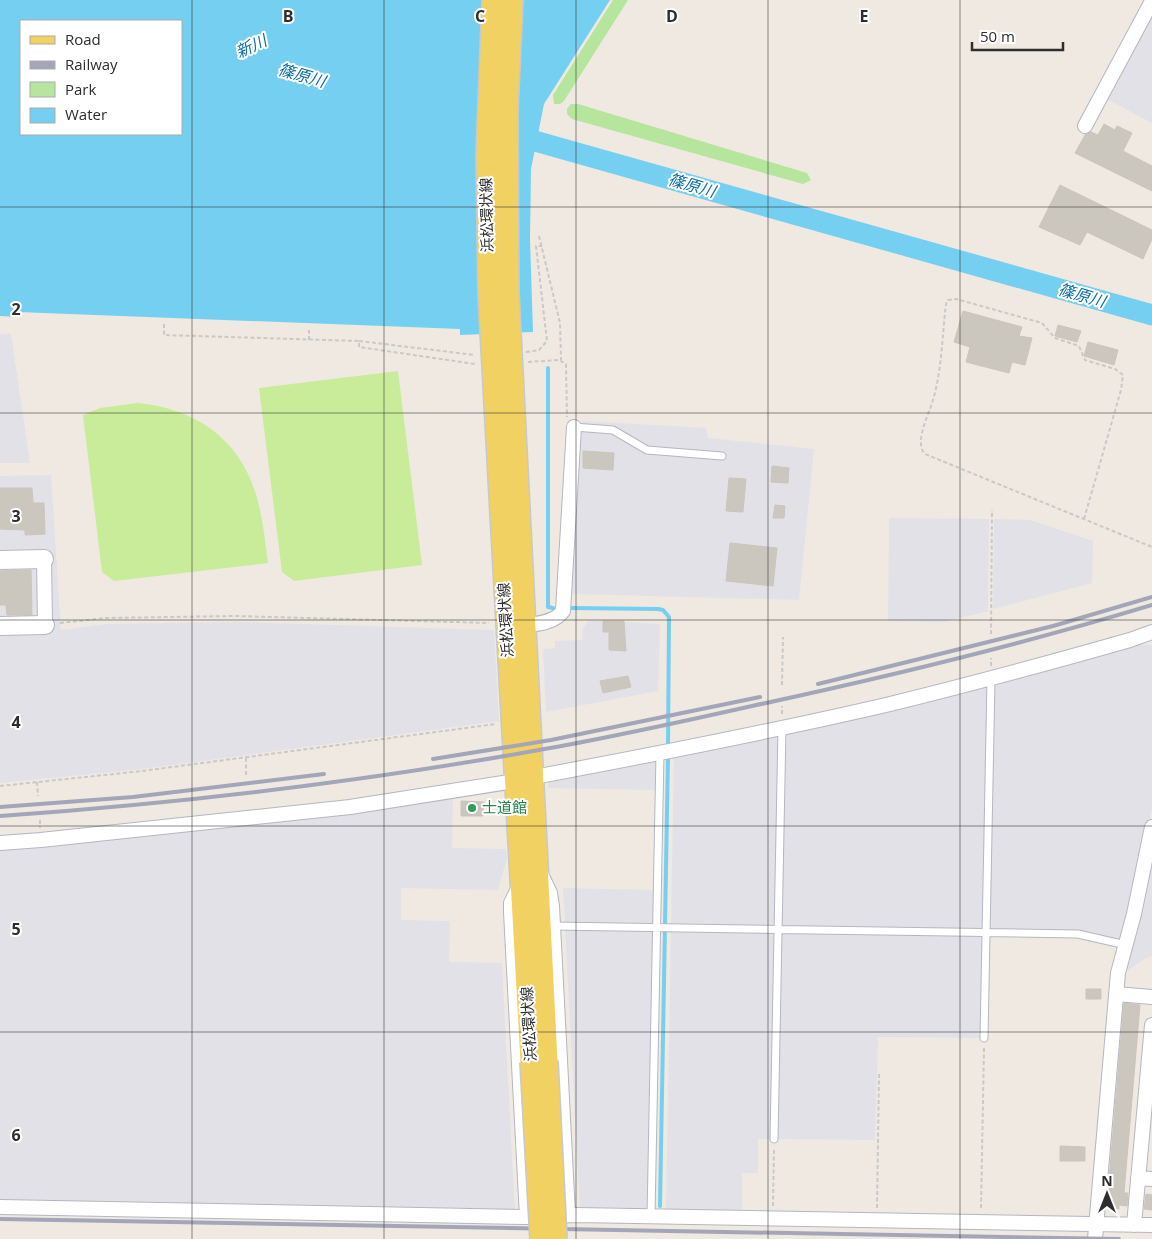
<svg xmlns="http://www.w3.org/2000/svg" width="1152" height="1239" font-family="'Open Sans','Noto Sans JP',sans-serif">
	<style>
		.industrial { fill: #e3e1e8 }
		.green { fill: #b6e59e }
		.pitch { fill: #c9ec9a }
		.water { fill: #75cff0; fill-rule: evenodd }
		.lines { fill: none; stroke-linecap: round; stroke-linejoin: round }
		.stream { stroke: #75cff0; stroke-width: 4 }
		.river { stroke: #75cff0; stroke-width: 21 }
		.building { fill: #cbc7bf; stroke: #cbc5ba }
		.service-casing { stroke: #b4b7c1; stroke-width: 9 }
		.minor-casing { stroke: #b4b7c1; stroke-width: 16 }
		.tertiary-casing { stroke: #b4b7c1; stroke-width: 20 }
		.primary-casing { stroke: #c9c9c9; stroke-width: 24 }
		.path { stroke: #c9c9c9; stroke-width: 2; stroke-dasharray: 4 2.5; stroke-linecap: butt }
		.service { stroke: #fff; stroke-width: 7 }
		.minor { stroke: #fff; stroke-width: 14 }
		.tertiary { stroke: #fff; stroke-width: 18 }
		.primary { stroke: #f2d163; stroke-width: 21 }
		.rail { stroke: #a3a6b8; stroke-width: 4 }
		.primary-bridge-casing { stroke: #c9c9c9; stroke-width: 24; stroke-linecap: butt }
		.primary-bridge { stroke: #f2d163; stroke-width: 21 }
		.grid { fill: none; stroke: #2e2e2e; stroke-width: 1; stroke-opacity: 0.55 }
		.leisure-dot { fill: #2e9e5b; stroke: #fff; stroke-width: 2 }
		.labels { text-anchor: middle; stroke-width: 4; stroke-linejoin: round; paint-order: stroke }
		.street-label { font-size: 15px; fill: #2e2e2e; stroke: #fff }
		.leisure-label { font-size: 15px; fill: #27864d; stroke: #fff; text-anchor: start }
		.water-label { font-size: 16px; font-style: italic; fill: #0d6fa3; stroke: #fff }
		.grid-label { font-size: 16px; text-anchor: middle; font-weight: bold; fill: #2e2e2e; stroke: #fff; stroke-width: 4; stroke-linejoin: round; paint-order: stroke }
	</style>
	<rect width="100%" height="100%" fill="#efe9e1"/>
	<path class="industrial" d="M1152 15V123L1107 99Z
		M0 334H11L30 463H0Z
		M582 421 706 428 708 438 814 449 799 600 572 594Z
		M51 475 61 630 107 624 236 622 494 630 499 721 142 769 0 783V476Z
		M889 518 989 519 988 611 944 622 888 621Z
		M994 519 1030 520 1093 541 1092 583 993 609Z
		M589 620 660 624 658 691 546 712 543 649 555 648V641L582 640 583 628Z
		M1131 644 1152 645V809L1123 941 1089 932 992 930 989 927 993 682Z
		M988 683 983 927 981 930 784 926 781 923 784 731Z
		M779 733 775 923 773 926 671 924 674 754Z
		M657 757 656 790 548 788V778Z
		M453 794 452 848 506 849 507 858 498 890 401 888V920L450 921 449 962 502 963 515 1214 0 1204V846Z
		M1152 845V956L1144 959 1122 975Z
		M563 888 655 890 654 924 565 922Z
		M565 928 654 929 649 1211 580 1210Z
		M671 930 773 931 775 934 772 1139H758V1173H742V1213L666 1211Z
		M783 932 981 935 983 938 981 1038 878 1037 875 1140 777 1139 781 934Z"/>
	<path class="green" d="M613 0H628L564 101 560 104H554L553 95Z
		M571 104H578L807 173 811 180 803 184 572 119 567 114V109Z"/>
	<path class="pitch" d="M398 371 422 565 294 581 282 572 259 388Z
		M137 403C195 408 241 439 257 498 263 519 265 541 268 563L114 581 102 572 83 415 100 408Z"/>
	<path class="water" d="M0 0H610L544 104 531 169 530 240 533 332 460 335V329L18 312 17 317 0 316ZM21 21H181V134H21Z"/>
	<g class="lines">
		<path class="stream" d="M548 368V607L553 608
			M571 608 658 609 663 610 669 617 668 749
			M660 1206 668 756"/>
		<path class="river" d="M510 134 1152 315"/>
	</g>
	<path class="building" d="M1104 124 1115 130 1117 126 1132 133 1123 151 1152 166V191L1075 153 1085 135 1091 132 1098 135Z
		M1060 185 1152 230V239L1143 259 1087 232 1080 245 1039 227Z
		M963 311 1022 327 1019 336 1032 338 1025 365 1012 362 1009 373 966 362 970 347 954 342Z
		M1058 325 1081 331 1077 342 1055 336Z
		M1088 342 1118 350 1114 365 1084 356Z
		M583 451 614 453 613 470 583 468Z
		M772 466 789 468 788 483 771 482Z
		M729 478 746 479 743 512 726 511Z
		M0 488H32L33 503H44L45 534 25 535V530L0 529Z
		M775 505 785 506 784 518H773Z
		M730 543 777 548 773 586 726 581Z
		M31 570 32 615H7L6 605H0V571Z
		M603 621H624L626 651 609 650V632H603Z
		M628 676 631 687 603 693 600 681Z
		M461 801 484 802 483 816H461Z
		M1086 989H1101V999H1086Z
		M1124 1003 1140 1005 1124 1193H1128L1127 1206 1119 1205V1209L1108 1208 1107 1204Z
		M1060 1146 1085 1147V1161H1060Z
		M1146 1194 1152 1195V1210L1144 1209Z"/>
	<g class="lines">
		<g class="service-casing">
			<path id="service" d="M574 427 613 430 647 450 722 456
				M553 926 1078 934 1126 945
				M984 1038 991 679
				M774 1139 782 728
				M651 1216 660 753"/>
		</g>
		<g class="minor-casing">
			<path id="minor" d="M1085 126 1152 1
				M44 559 45 625
				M526 625C539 624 555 622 563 611L574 427
				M534 777C652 755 769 732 886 705 968 685 1049 663 1130 640L1152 632
				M0 843 41 840 350 807 515 781
				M541 874 550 893 552 906 568 1215
				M520 885 511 903V912L527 1217
				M1116 994 1152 997
				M1138 1178 1152 1179
				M0 1207 527 1217 577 1215 1152 1225
				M1134 1225 1152 1025
				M1095 1239 1118 973 1134 914 1152 827"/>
		</g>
		<g class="tertiary-casing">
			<path id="tertiary" d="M0 560 44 559
				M0 626 45 625"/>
		</g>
		<g class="primary-casing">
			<path id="primary" d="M493 0 487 155 489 294 531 1062
				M512 0 507 109 508 293 547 1061"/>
		</g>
		<path class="path" d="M539 236 560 323 561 360
			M164 324V335L359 341V347L475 364
			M309 340V330
			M359 341 475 355
			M526 352 539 350 547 341 536 246H542
			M528 362 559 360 566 364 567 417
			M1084 519 1121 390 1123 375 1115 369 1085 360 1079 346 1055 338 1042 323 956 299 948 300 946 304C942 336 942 372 932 403 928 416 914 443 925 454L1152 547
			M60 623 106 618 236 616 489 623
			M991 634 992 510
			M991 666V658
			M782 685 783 637
			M782 714V706
			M246 758V775
			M37 782 38 796
			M0 786 142 771 496 724
			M40 820V828
			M773 1206 774 1148
			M877 1208 879 1074
			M981 1208 984 1048"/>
		<use href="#service" class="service"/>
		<use href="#minor" class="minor"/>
		<use href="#tertiary" class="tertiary"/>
		<use href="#primary" class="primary"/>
		<path class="rail" d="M818 684 1053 626 1152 597
			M433 759 551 740 760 697
			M0 807 133 797 324 774
			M0 816C184 803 369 781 550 748 618 736 685 721 752 706 887 677 1020 645 1152 605
			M0 1219 1119 1239"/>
		<g class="primary-bridge-casing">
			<path id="primary-bridge" d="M547 1061 556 1239
				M531 1062 541 1239"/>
		</g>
		<use href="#primary-bridge" class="primary-bridge"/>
	</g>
	<path class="grid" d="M192 0V1239M384 0V1239M576 0V1239M768 0V1239M960 0V1239M0 207H1152M0 413H1152M0 620H1152M0 826H1152M0 1032H1152"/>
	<circle class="leisure-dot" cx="472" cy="808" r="5"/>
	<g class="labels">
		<g class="street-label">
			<text transform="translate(487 215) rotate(-91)" y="5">浜松環状線</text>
			<text transform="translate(506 620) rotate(-93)" y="5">浜松環状線</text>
			<text transform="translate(529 1024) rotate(-93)" y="5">浜松環状線</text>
		</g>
		<g class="leisure-label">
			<text x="482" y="813">士道館</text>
		</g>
		<g class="water-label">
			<text transform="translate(251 46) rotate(-25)" y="6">新川</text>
			<text transform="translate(302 75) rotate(16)" y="6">篠原川</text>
			<text transform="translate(692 185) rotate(16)" y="6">篠原川</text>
			<text transform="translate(1082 295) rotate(16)" y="6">篠原川</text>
		</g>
	</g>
	<g class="grid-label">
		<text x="288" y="22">B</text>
		<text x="480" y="22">C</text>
		<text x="672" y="22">D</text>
		<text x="864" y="22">E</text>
		<text x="16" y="315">2</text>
		<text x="16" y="522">3</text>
		<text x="16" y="728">4</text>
		<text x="16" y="935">5</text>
		<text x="16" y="1141">6</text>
	</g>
	<rect x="20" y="20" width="162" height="115" fill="#ffffff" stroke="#ababab"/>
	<rect x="30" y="36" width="25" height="8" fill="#f2d163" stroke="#ababab"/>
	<text x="65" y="45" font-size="15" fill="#2e2e2e">Road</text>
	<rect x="30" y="61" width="25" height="8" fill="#a3a6b8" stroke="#ababab"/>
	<text x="65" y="70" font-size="15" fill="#2e2e2e">Railway</text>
	<rect x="30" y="82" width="25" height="15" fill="#b6e59e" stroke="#ababab"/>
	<text x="65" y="95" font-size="15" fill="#2e2e2e">Park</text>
	<rect x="30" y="108" width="25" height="15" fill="#75cff0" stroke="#ababab"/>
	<text x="65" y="120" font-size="15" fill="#2e2e2e">Water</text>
	<g transform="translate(1107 1194)" stroke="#ffffff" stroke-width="4" paint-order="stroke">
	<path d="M0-4L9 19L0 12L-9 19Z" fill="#2e2e2e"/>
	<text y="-8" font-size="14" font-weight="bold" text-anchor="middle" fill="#2e2e2e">N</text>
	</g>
	<path d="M972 42v8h91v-8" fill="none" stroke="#2e2e2e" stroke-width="2.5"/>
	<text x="980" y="42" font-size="15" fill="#2e2e2e" stroke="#ffffff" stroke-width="4" paint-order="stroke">50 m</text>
</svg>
